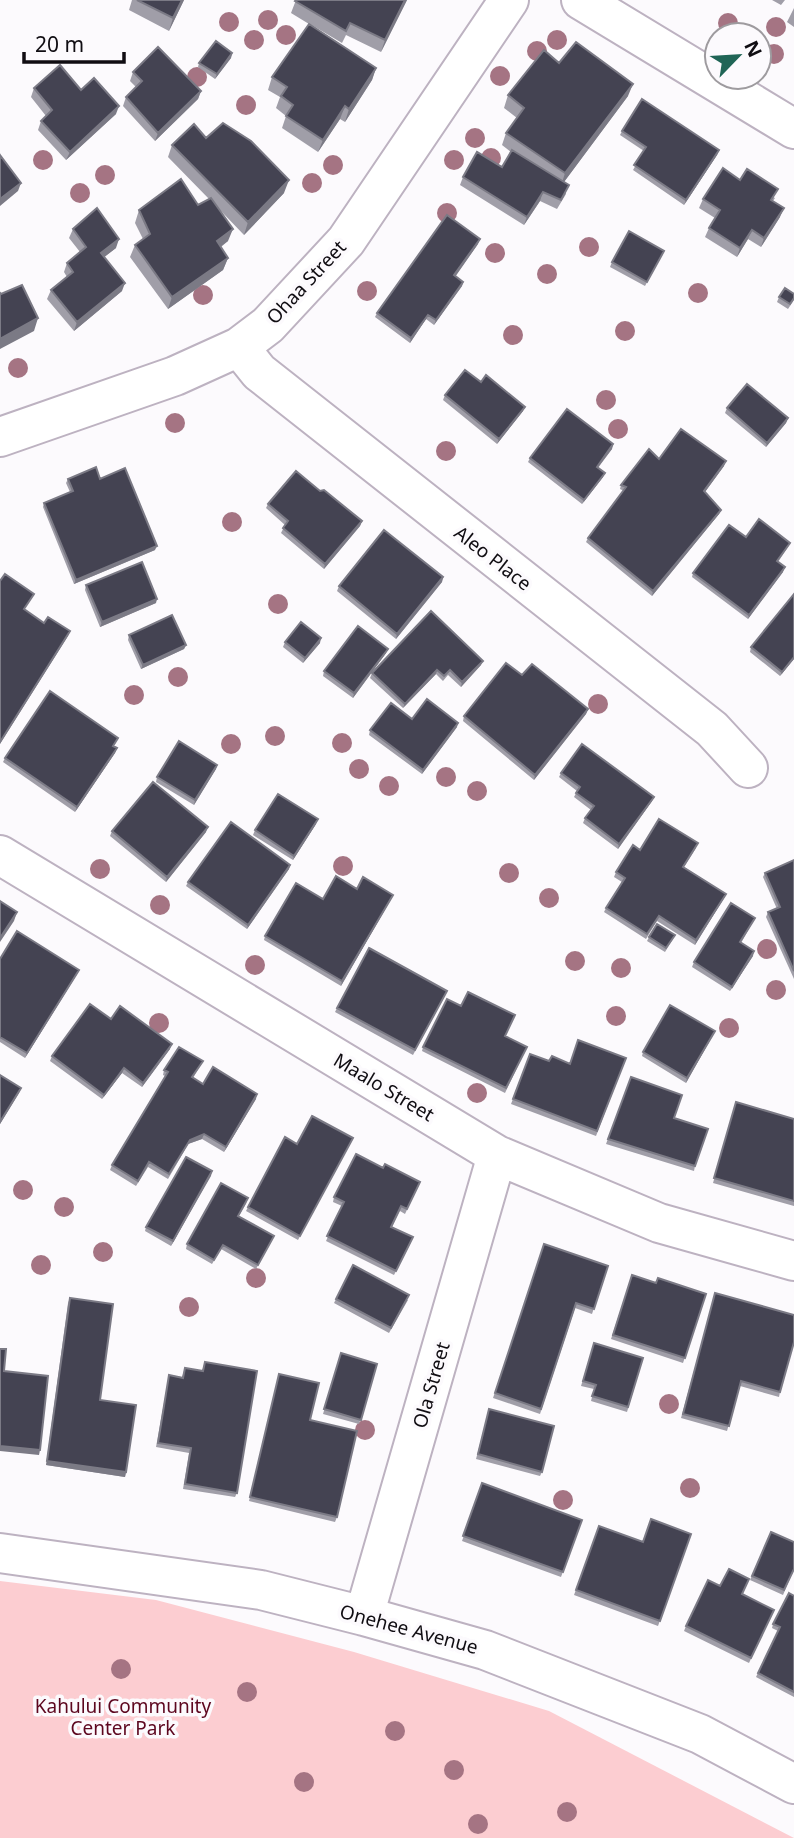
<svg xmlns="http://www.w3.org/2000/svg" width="794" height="1838" font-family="'Noto Sans',sans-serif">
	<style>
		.green { fill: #fccdd1 }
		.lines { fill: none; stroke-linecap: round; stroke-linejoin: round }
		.minor-casing { stroke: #bdb2c1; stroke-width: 42 }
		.minor { stroke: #fff; stroke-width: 38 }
		.tree { fill: #a57483 }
		.wall { fill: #a09ea8 }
		.shaded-wall { fill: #7b7a85 }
		.building { fill: #444352; stroke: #7b7a85; stroke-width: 2 }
		.labels { text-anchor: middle; stroke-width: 7; stroke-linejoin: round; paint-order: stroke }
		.street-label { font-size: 19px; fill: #100d12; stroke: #fcfafd }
		.park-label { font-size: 19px; fill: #5d071f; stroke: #fcfafd }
	</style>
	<rect width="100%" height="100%" fill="#fcfafd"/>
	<path class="green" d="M0 1581 156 1600 354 1652 549 1711 794 1838H0Z"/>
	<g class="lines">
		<g class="minor-casing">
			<path id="minor" d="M581 0 794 129
				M239 347 259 372 712 729 748 768
				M0 437 175 376 239 347 268 325 346 241 509 0
				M0 855 497 1155 659 1223 794 1261
				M0 1553 261 1590 364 1616 485 1650 700 1734 794 1784
				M364 1616 497 1155"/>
		</g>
		<use href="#minor" class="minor"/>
	</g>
	<g class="tree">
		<circle cx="268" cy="20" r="10"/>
		<circle cx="229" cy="22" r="10"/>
		<circle cx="728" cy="23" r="10"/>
		<circle cx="776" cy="27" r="10"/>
		<circle cx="286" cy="35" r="10"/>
		<circle cx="254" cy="40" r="10"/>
		<circle cx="557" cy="40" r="10"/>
		<circle cx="537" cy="51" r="10"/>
		<circle cx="774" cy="54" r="10"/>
		<circle cx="500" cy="76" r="10"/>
		<circle cx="197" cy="77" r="10"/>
		<circle cx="246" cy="105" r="10"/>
		<circle cx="475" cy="138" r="10"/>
		<circle cx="491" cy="158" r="10"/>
		<circle cx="43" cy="160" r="10"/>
		<circle cx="454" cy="160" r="10"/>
		<circle cx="333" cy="165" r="10"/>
		<circle cx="105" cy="175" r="10"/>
		<circle cx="312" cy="183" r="10"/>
		<circle cx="80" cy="193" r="10"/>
		<circle cx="447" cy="213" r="10"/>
		<circle cx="589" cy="247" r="10"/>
		<circle cx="495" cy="253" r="10"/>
		<circle cx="547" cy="274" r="10"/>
		<circle cx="367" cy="291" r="10"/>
		<circle cx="698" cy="293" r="10"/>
		<circle cx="203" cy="295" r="10"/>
		<circle cx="625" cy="331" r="10"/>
		<circle cx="513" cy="335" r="10"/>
		<circle cx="18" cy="368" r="10"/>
		<circle cx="606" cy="400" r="10"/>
		<circle cx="175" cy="423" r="10"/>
		<circle cx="618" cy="429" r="10"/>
		<circle cx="446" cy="451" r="10"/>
		<circle cx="232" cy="522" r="10"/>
		<circle cx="278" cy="604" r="10"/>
		<circle cx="178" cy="677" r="10"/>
		<circle cx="134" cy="695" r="10"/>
		<circle cx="598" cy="704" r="10"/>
		<circle cx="275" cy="736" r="10"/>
		<circle cx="342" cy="743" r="10"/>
		<circle cx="231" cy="744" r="10"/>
		<circle cx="359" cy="769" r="10"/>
		<circle cx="446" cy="777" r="10"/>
		<circle cx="389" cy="786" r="10"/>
		<circle cx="477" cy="791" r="10"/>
		<circle cx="343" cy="866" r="10"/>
		<circle cx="100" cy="869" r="10"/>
		<circle cx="509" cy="873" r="10"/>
		<circle cx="549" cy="898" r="10"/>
		<circle cx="160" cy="905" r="10"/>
		<circle cx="767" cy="949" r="10"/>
		<circle cx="575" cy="961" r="10"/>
		<circle cx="255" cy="965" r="10"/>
		<circle cx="621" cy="968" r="10"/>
		<circle cx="776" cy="990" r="10"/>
		<circle cx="616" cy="1016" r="10"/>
		<circle cx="159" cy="1023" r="10"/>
		<circle cx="729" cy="1028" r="10"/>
		<circle cx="477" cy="1093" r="10"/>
		<circle cx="23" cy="1190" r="10"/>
		<circle cx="64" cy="1207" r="10"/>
		<circle cx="103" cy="1252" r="10"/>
		<circle cx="41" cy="1265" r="10"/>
		<circle cx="256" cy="1278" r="10"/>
		<circle cx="189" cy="1307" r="10"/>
		<circle cx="669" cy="1404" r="10"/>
		<circle cx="365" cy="1430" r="10"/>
		<circle cx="690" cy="1488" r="10"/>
		<circle cx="563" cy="1500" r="10"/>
		<circle cx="121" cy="1669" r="10"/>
		<circle cx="247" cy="1692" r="10"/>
		<circle cx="395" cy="1731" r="10"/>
		<circle cx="454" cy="1770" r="10"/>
		<circle cx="304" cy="1782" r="10"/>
		<circle cx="567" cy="1812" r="10"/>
		<circle cx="478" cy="1824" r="10"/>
	</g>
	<path class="wall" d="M132 0H184L169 31 129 10Z
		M296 0H407L381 52 346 35 342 43 310 24 376 68 372 80 345 122 340 119 318 152 282 128 286 116 276 108 280 97 268 90 272 77 309 24 291 13Z
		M772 0H785L781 5Z
		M794 8V27L787 22Z
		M232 53 231 58 215 79 198 67 199 63Z
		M133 72 201 91 198 99 155 141 123 106 126 97 136 87 130 81Z
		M34 88 81 90 116 114 66 160 38 130 41 121 46 116 31 97Z
		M508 95 628 96 564 182 566 194 557 209 540 201 524 225 460 185 463 177 502 167 511 152 502 145 506 133 517 118 504 108Z
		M622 131 719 150 717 155 684 205 633 170 644 151 620 135Z
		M206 138 284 193 244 235 220 210 228 241 221 247 228 258 223 270 168 309 130 257 135 245 143 239 135 223 139 210 198 205 209 199 168 157 172 145Z
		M740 180 775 198 773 201 780 217 761 247 748 239 737 257 705 237 709 228 715 218 699 208 703 199Z
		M73 229 116 248 104 257 122 291 74 331 47 299 51 290 67 277 64 272 67 263 80 252 69 238Z
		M478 244 455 276 463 282 462 286 434 325 426 319 410 343 375 317 377 313Z
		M664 251 645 286 610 267 612 262Z
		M779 297 794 300 788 309 777 302Z
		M481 382 523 411 497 444 443 400 445 395Z
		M727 408 788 418 786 423 766 447 725 413Z
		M613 444 612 449 598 468 603 477 582 504 528 462 530 458Z
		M659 459 724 466 705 492 721 510 719 514 652 596 586 542 588 538 624 491 620 489 621 485Z
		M68 479 155 550 74 584 43 507 44 503 70 492 66 483Z
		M320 491 362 521 360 526 324 569 281 533 285 525 266 508 268 504Z
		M746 537 790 543 788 547 778 562 783 572 748 619 692 577 693 573Z
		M443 577 442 582 396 639 337 591 339 586Z
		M86 585 156 603 100 627 85 590Z
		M129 635 186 645 184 649 141 669 128 640Z
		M285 642 320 643 303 663 283 647Z
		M751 647 794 659 780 676 750 652Z
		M386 653 353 698 323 676 324 671Z
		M481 665 461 687 448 675 443 681 436 674 403 708 370 678 372 673Z
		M522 675 588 709 586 714 534 780 463 721 464 716Z
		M412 719 457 727 422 774 369 735 370 730Z
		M116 742 114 746 117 748 115 753 75 812 3 762 5 758Z
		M217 765 216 769 194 805 156 782 157 777Z
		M561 773 652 801 618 849 583 823 585 818 591 810 574 797 577 791 559 777Z
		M316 824 293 860 253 835 255 830Z
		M112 831 206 832 166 882 110 836Z
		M696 848 684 867 726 894 724 898 695 945 657 921 646 939 604 912 606 908 622 882 614 877 616 872 640 850Z
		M794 860V979L766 917 768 912 777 909 763 877 765 873Z
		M290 865 289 869 247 929 186 886 188 882Z
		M357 889 391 899 341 986 264 940 265 936 323 899Z
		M755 918 741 943 753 956 730 991 692 967 694 962Z
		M649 937 673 939 665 952 647 941Z
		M0 959 77 974 25 1058 0 1042Z
		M447 991 413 1055 335 1012 337 1008Z
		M461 1006 515 1015 505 1036 527 1047 505 1093 422 1051 423 1047Z
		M111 1019 170 1049 142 1087 122 1073 102 1099 50 1061 52 1056Z
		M715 1031 686 1083 642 1056 643 1052Z
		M530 1054 549 1061 570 1064 626 1058 596 1136 511 1104Z
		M203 1061 193 1078 203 1084 256 1099 224 1152 202 1139 188 1144 168 1179 148 1167 136 1186 110 1170 112 1165 165 1076 163 1075 164 1070Z
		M631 1077 674 1118 695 1166 694 1171 606 1144Z
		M736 1102 794 1119V1206L713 1183Z
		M353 1138 298 1240 246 1211 248 1207 297 1144Z
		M383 1168 420 1182 405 1214 400 1211 392 1227 411 1242 394 1275 326 1241 342 1206 333 1202 334 1197Z
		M212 1171 171 1246 145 1231 146 1227Z
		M247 1202 239 1216 274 1236 256 1269 221 1249 212 1264 186 1249 187 1244Z
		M544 1244 608 1266 592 1314 575 1308 540 1414 493 1398Z
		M632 1275 656 1283 706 1294 683 1363 611 1339Z
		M70 1298 100 1400 126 1472 125 1477 46 1465 68 1303Z
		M714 1298 780 1392 779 1397 740 1386 727 1431 681 1418Z
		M336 1299 408 1300 389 1333 334 1303Z
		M594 1343 643 1358 627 1412 591 1401 594 1389 581 1386Z
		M341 1353 377 1364 359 1424 323 1414Z
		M205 1362 237 1493 235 1497 183 1489 189 1453 156 1447 169 1375 182 1377 185 1368 202 1371Z
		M279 1374 310 1420 337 1517 335 1522 249 1501Z
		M488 1413 542 1472 540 1476 476 1459Z
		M482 1483 582 1520 561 1577 462 1541Z
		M599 1526 643 1542 691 1534 658 1626 574 1595Z
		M771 1532 794 1569 783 1595 750 1580Z
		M742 1595 774 1610 749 1663 684 1631 686 1626Z
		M794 1596V1697L756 1677 778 1631 772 1628 773 1624Z"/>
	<path class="shaded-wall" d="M182 0H184L169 31 173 18Z
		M405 0H407L381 52 385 40Z
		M232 53 231 58 215 79 217 74Z
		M376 68 372 80 345 122 349 109Z
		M633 84 628 96 561 186 565 173Z
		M201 91 198 99 155 141 158 133Z
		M119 106 116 114 66 160 70 152Z
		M345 106 340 119 318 152 323 140Z
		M719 150 717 155 684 205 686 200Z
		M289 180 284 193 244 235 248 222Z
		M21 183 18 191 0 206V199Z
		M543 192 540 201 524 225 527 217Z
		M784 208 780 217 761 247 764 238Z
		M233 229 228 241 212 253 217 241Z
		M752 230 748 239 737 257 740 248Z
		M119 239 116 248 98 262 101 253Z
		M480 239 478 244 453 280 454 275Z
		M228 258 223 270 168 309 172 297Z
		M463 282 462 286 434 325 436 320Z
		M125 283 122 291 74 331 77 322Z
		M428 315 426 319 410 343 411 338Z
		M38 318 34 331 0 349V339Z
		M525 407 523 411 497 444 499 439Z
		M788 418 786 423 766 447 767 443Z
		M613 444 612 449 595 471 597 467Z
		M726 461 724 466 702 496 704 491Z
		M605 473 603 477 582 504 584 500Z
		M721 510 719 514 652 596 653 591Z
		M362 521 360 526 324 569 325 564Z
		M157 546 155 550 74 584 76 580Z
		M785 567 783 572 748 619 749 615Z
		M443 577 442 582 396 639 397 634Z
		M157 599 156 603 100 627 102 622Z
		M70 631 68 636 0 744V742Z
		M321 638 320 643 303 663 305 658Z
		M186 645 184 649 141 669 143 665Z
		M388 649 386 653 353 698 354 693Z
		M794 657V659L780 676 782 672Z
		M483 661 481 665 461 687 462 682Z
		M437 670 436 674 403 708 405 704Z
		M588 709 586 714 534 780 535 775Z
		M458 723 457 727 422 774 423 770Z
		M117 748 115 753 75 812 77 807Z
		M217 765 216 769 194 805 195 800Z
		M654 797 652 801 618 849 619 844Z
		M318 819 316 824 293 860 294 856Z
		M208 827 206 832 166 882 167 877Z
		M290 865 289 869 247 929 248 925Z
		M726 894 724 898 695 945 696 940Z
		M393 895 391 899 341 986 342 981Z
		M17 912 14 921 0 942V938Z
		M754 951 753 956 730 991 732 987Z
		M79 970 77 974 25 1058 27 1053Z
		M715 1031 713 1035 686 1083 687 1078Z
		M172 1044 170 1049 142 1087 143 1083Z
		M124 1068 122 1073 102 1099 104 1095Z
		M21 1088 19 1093 0 1124V1122Z
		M257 1094 256 1099 224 1152 226 1147Z
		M204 1134 202 1139 188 1144 168 1179 190 1140Z
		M212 1171 211 1176 171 1246 173 1241Z
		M0 1446 40 1450 39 1455 0 1451Z
		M47 1461 126 1472 125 1477 46 1465Z"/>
	<path class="building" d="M137 0H182L173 18Z
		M296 0H405L385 40 350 23 346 31 295 1Z
		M309 24 376 68 349 109 345 106 323 140 286 116 293 105 281 96 287 87 272 77Z
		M216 41 232 53 217 74 199 63Z
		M576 42 633 84 565 173 506 133 524 108 508 95 544 50 559 63Z
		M158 47 201 91 158 133 126 97 142 81 133 72Z
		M60 65 81 90 94 78 119 106 70 152 41 121 52 110 34 88Z
		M642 99 719 150 686 200 634 165 646 147 622 131Z
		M223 123 251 141 289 180 248 222 172 145 194 124 206 138Z
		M512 150 569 185 561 200 543 192 527 217 463 177 477 152 502 167Z
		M0 155 21 183 0 199Z
		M723 168 740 180 747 169 778 189 771 200 784 208 764 238 752 230 740 248 709 228 720 210 703 199Z
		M181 179 198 205 211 198 233 229 217 241 228 258 172 297 135 245 150 234 139 210Z
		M97 208 119 239 101 253 125 283 77 322 51 290 73 272 67 263 86 247 73 229Z
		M447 215 480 239 454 275 463 282 436 320 428 315 411 338 377 313Z
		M629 231 664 251 647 282 612 262Z
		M22 285 38 318 0 339V293L1 294Z
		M785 288 794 294V298L790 304 779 297Z
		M465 370 481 382 486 375 525 407 499 439 445 395Z
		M747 384 788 418 767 443 727 408Z
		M567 409 613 444 597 467 605 473 584 500 530 458Z
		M681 429 726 461 704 491 721 510 653 591 588 538 626 487 621 485 649 449 659 459Z
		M96 467 100 479 125 468 157 546 76 580 44 503 73 491 68 479Z
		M296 471 320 491 324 490 362 521 325 564 283 528 288 521 268 504Z
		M759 519 790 543 777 561 785 567 749 615 693 573 729 525 746 537Z
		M384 530 443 577 397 634 339 586Z
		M142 562 157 599 102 622 86 585Z
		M5 574 34 594 24 609 44 623 48 617 70 631 0 742V581Z
		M794 594V657L782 672 751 647Z
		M431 611 483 661 462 682 450 670 444 676 437 670 405 704 372 673Z
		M172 615 186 645 143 665 129 635Z
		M301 622 321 638 305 658 285 642Z
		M358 626 388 649 354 693 324 671Z
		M506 663 522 675 532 664 588 709 535 775 464 716Z
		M50 691 118 738 113 746 117 748 77 807 5 758Z
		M427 699 458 723 423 770 370 730 391 703 412 719Z
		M179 741 217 765 195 800 157 777Z
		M582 744 654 797 619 844 585 818 594 806 576 793 580 787 561 773Z
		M153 782 208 827 167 877 112 831Z
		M278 794 318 819 294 856 255 830Z
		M659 819 698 843 683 867 726 894 696 940 659 916 647 934 606 908 625 878 616 872 633 845 640 850Z
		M231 822 290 865 248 925 188 882Z
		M794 860V971L768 912 780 907 765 873Z
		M336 876 357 889 363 877 393 895 342 981 265 936 296 883 323 899Z
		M0 901 17 912 0 938Z
		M731 903 755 918 740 942 754 951 732 987 694 962Z
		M657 924 675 935 666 948 649 937Z
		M17 931 79 970 27 1053 0 1037V959Z
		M369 948 447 991 415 1050 337 1008Z
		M468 992 515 1015 505 1036 527 1047 506 1088 423 1047 447 999 461 1006Z
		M90 1004 111 1019 120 1006 172 1044 143 1083 124 1068 104 1095 52 1056Z
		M670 1005 715 1031 687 1078 643 1052Z
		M578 1040 626 1058 597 1131 513 1099 530 1054 549 1061 552 1056 570 1064Z
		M179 1047 203 1061 192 1077 203 1084 213 1067 257 1094 226 1147 204 1134 190 1140 169 1174 149 1162 138 1181 112 1165 168 1072 164 1070Z
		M0 1075 21 1088 0 1122Z
		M631 1077 682 1095 674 1118 708 1129 695 1166 608 1139Z
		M736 1102 794 1119V1201L714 1178Z
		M312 1116 353 1138 300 1236 248 1207 285 1137 297 1144Z
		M356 1154 383 1168 385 1164 420 1182 407 1209 401 1206 391 1227 413 1237 396 1271 327 1236 344 1202 334 1197Z
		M186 1157 212 1171 173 1241 146 1227Z
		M221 1183 248 1198 238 1216 274 1236 258 1265 223 1245 214 1260 187 1244Z
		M544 1244 608 1266 594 1309 576 1303 541 1409 495 1393Z
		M353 1265 409 1295 391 1328 336 1299Z
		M632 1275 656 1283 658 1278 706 1294 685 1358 613 1335Z
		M715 1293 794 1315V1342L780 1392 741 1381 729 1426 683 1414Z
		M70 1298 113 1304 100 1400 136 1405 126 1472 47 1461Z
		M594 1343 643 1358 628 1407 592 1396 596 1385 583 1381Z
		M0 1349H6L4 1371 48 1376 40 1450 0 1446Z
		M341 1353 377 1364 361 1420 324 1409Z
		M205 1362 257 1371 237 1493 185 1484 191 1448 158 1443 169 1375 183 1378 185 1368 203 1371Z
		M279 1374 319 1383 310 1420 357 1431 337 1517 250 1497Z
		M489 1409 554 1426 542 1472 478 1454Z
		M482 1483 582 1520 563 1572 463 1536Z
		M651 1519 691 1534 660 1621 576 1590 599 1526 643 1542Z
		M771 1532 794 1542V1569L784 1590 752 1576Z
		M729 1569 749 1579 742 1594 774 1610 751 1658 686 1626 708 1580 720 1586Z
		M789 1593 794 1596V1692L758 1673 780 1627 773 1624Z"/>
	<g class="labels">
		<g class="street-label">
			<text transform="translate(306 282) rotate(-47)" y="7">Ohaa Street</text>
			<text transform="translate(493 558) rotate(38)" y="7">Aleo Place</text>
			<text transform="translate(384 1087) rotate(31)" y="7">Maalo Street</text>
			<text transform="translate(431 1385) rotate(-74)" y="7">Ola Street</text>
			<text transform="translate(409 1629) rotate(15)" y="7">Onehee Avenue</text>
		</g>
		<g class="park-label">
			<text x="123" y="1713">Kahului Community<tspan x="123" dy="22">Center Park</tspan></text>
		</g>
	</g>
	<g transform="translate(738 56) rotate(65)"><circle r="33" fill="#fcfafd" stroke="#9e9b9f" stroke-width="2"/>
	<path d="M0-5L12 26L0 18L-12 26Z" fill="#206556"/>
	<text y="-10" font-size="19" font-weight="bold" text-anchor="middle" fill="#100d12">N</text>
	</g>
	<path d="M24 52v10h100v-10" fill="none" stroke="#100d12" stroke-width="3.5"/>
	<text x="35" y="52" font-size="21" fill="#100d12" stroke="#fcfafd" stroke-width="5" paint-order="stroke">20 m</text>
</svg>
